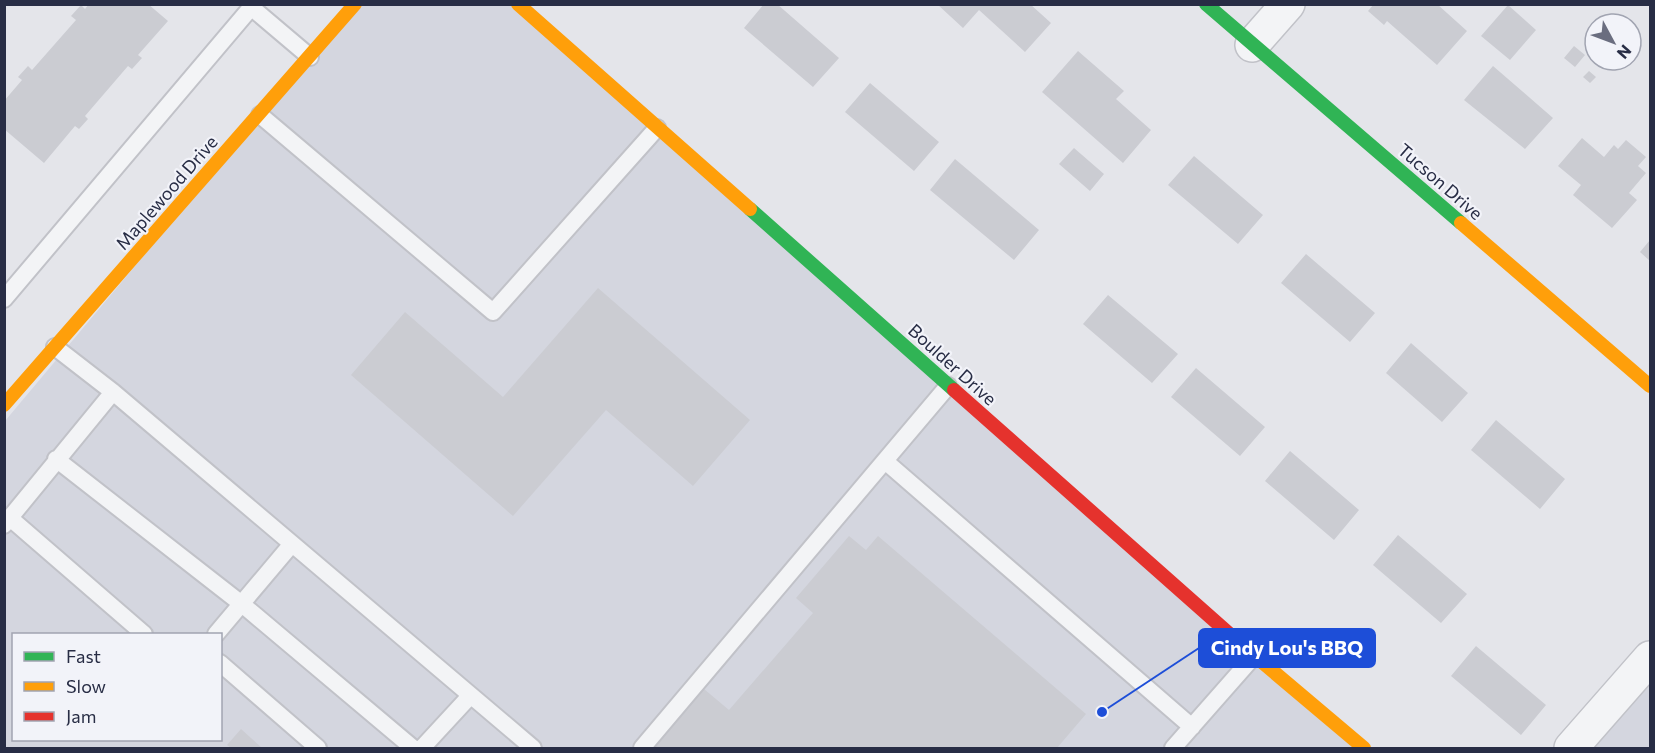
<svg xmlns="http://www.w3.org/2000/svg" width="1655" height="753" font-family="Commissioner,sans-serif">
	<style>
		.built { fill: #d4d6df; fill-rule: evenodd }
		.building { fill: #cbccd2 }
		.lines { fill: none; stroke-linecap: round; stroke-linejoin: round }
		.lane-casing { stroke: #c1c2c8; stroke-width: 20 }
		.street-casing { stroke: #c1c2c8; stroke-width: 36 }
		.lane { stroke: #f3f4f6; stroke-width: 16 }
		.street { stroke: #f3f4f6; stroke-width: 33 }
		.fast { stroke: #30b455; stroke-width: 14 }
		.slow { stroke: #ff9f0a; stroke-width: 14 }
		.jam { stroke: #e5322d; stroke-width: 14 }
		.labels { text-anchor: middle; stroke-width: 4.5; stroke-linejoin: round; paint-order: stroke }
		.street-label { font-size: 18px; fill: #282d45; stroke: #f2f3f9 }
		.leader { fill: none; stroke: #1d4ed8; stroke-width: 2 }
		.callout-dot { fill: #1d4ed8; stroke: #f2f3f9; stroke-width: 2 }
		.callout { fill: #1d4ed8; stroke: #1d4ed8; stroke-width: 2 }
		.callout-label { font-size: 20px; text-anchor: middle; font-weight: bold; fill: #fff }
	</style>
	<rect width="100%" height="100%" fill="#e4e5ea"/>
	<path class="built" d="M355 4 518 5 1364 748H5V421ZM14 634H220V740H14Z
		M1650 661V748H1572Z"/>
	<path class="building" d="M89 4H148L168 21 138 55 142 58 132 69 128 66 85 116 88 119 79 129 75 126 44 163 4 129V101L22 80 18 77 28 66 32 70 76 20 71 16 81 5 85 9Z
		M764 4H777L839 58 813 87 744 28Z
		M937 4H1030L1051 23 1025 52 979 10 963 28Z
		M1374 4H1437L1467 31 1437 65 1387 21 1384 25 1368 11Z
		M1508 5 1536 30 1510 60 1481 36Z
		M1574 46 1585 55 1575 67 1564 58Z
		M1078 51 1124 91 1116 99 1151 130 1123 163 1042 92Z
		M1493 66 1553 118 1525 149 1464 100Z
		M1589 71 1596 77 1590 83 1583 77Z
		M870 83 939 142 914 171 845 112Z
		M1582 138 1604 157 1614 145 1618 149 1626 140 1646 157 1638 166 1646 173 1629 193 1637 200 1612 228 1573 195 1581 185 1558 166Z
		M1074 148 1104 174 1090 191 1059 164Z
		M1194 156 1263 215 1238 244 1168 185Z
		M955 159 1039 230 1014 260 930 190Z
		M1650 240V261L1640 252Z
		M1306 254 1375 313 1350 342 1281 283Z
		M598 288 750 420 693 486 606 410 513 516 351 375 405 312 503 397Z
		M1108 295 1178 354 1152 383 1083 324Z
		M1411 343 1468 393 1442 422 1386 373Z
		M1196 368 1265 427 1240 456 1171 397Z
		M1496 420 1565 479 1540 509 1471 450Z
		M1290 451 1359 510 1334 540 1265 481Z
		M1398 535 1467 594 1441 623 1373 565Z
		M849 536 866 550 878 536 1086 714 1057 748H653L704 689 729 710 813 613 796 598Z
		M1476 646 1546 705 1521 735 1451 676Z
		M241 729 262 748H231L227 745Z"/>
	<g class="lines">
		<g class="lane-casing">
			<path id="lane" d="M251 7 310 57
				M260 115 493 312 657 128
				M4 299 254 4
				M55 347 113 392 533 748
				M56 459 243 605 413 748
				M885 461 1192 727
				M10 518 144 634
				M4 525 113 392
				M216 634 291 545
				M220 663 318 748
				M422 748 470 696
				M642 748 948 386
				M1173 748 1254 656"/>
		</g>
		<g class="street-casing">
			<path id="street" d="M1252 45 1288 4
				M1571 748 1650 658"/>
		</g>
		<use href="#lane" class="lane"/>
		<use href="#street" class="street"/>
		<path class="fast" d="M1206 4 1461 223
			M750 209 954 390"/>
		<path class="slow" d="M518 4 750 209
			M1461 223 1650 386
			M4 405 355 4
			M1243 646 1364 748"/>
		<path class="jam" d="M954 390 1243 646"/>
	</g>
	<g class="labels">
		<g class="street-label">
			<text transform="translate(1440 182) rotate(41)" y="6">Tucson Drive</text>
			<text transform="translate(167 193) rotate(-49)" y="6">Maplewood Drive</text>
			<text transform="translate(952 365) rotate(42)" y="6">Boulder Drive</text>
		</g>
	</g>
	<path class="leader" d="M1102 712L1199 648"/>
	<circle class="callout-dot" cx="1102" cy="712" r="6"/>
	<rect class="callout" x="1199" y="629" width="176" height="38" rx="6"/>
	<g class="callout-label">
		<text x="1287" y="655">Cindy Lou's BBQ</text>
	</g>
	<rect width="1655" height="753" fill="none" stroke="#282d45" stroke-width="12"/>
	<rect x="12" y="633" width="210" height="108" fill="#f2f3f9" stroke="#a1a4b1" stroke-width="1.5"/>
	<rect x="24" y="652" width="30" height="9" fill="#30b455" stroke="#a1a4b1" stroke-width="1.5"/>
	<text x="66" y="663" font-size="18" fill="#282d45">Fast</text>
	<rect x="24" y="682" width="30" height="9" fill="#ff9f0a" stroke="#a1a4b1" stroke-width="1.5"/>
	<text x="66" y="693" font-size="18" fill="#282d45">Slow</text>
	<rect x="24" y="712" width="30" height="9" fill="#e5322d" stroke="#a1a4b1" stroke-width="1.5"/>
	<text x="66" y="723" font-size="18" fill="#282d45">Jam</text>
	<g transform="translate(1613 42) rotate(131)"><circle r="28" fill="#f2f3f9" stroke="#a1a4b1" stroke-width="1.5"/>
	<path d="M0-4.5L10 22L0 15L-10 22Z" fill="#6a6d7f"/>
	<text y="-9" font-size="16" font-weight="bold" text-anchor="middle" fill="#282d45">N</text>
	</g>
</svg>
